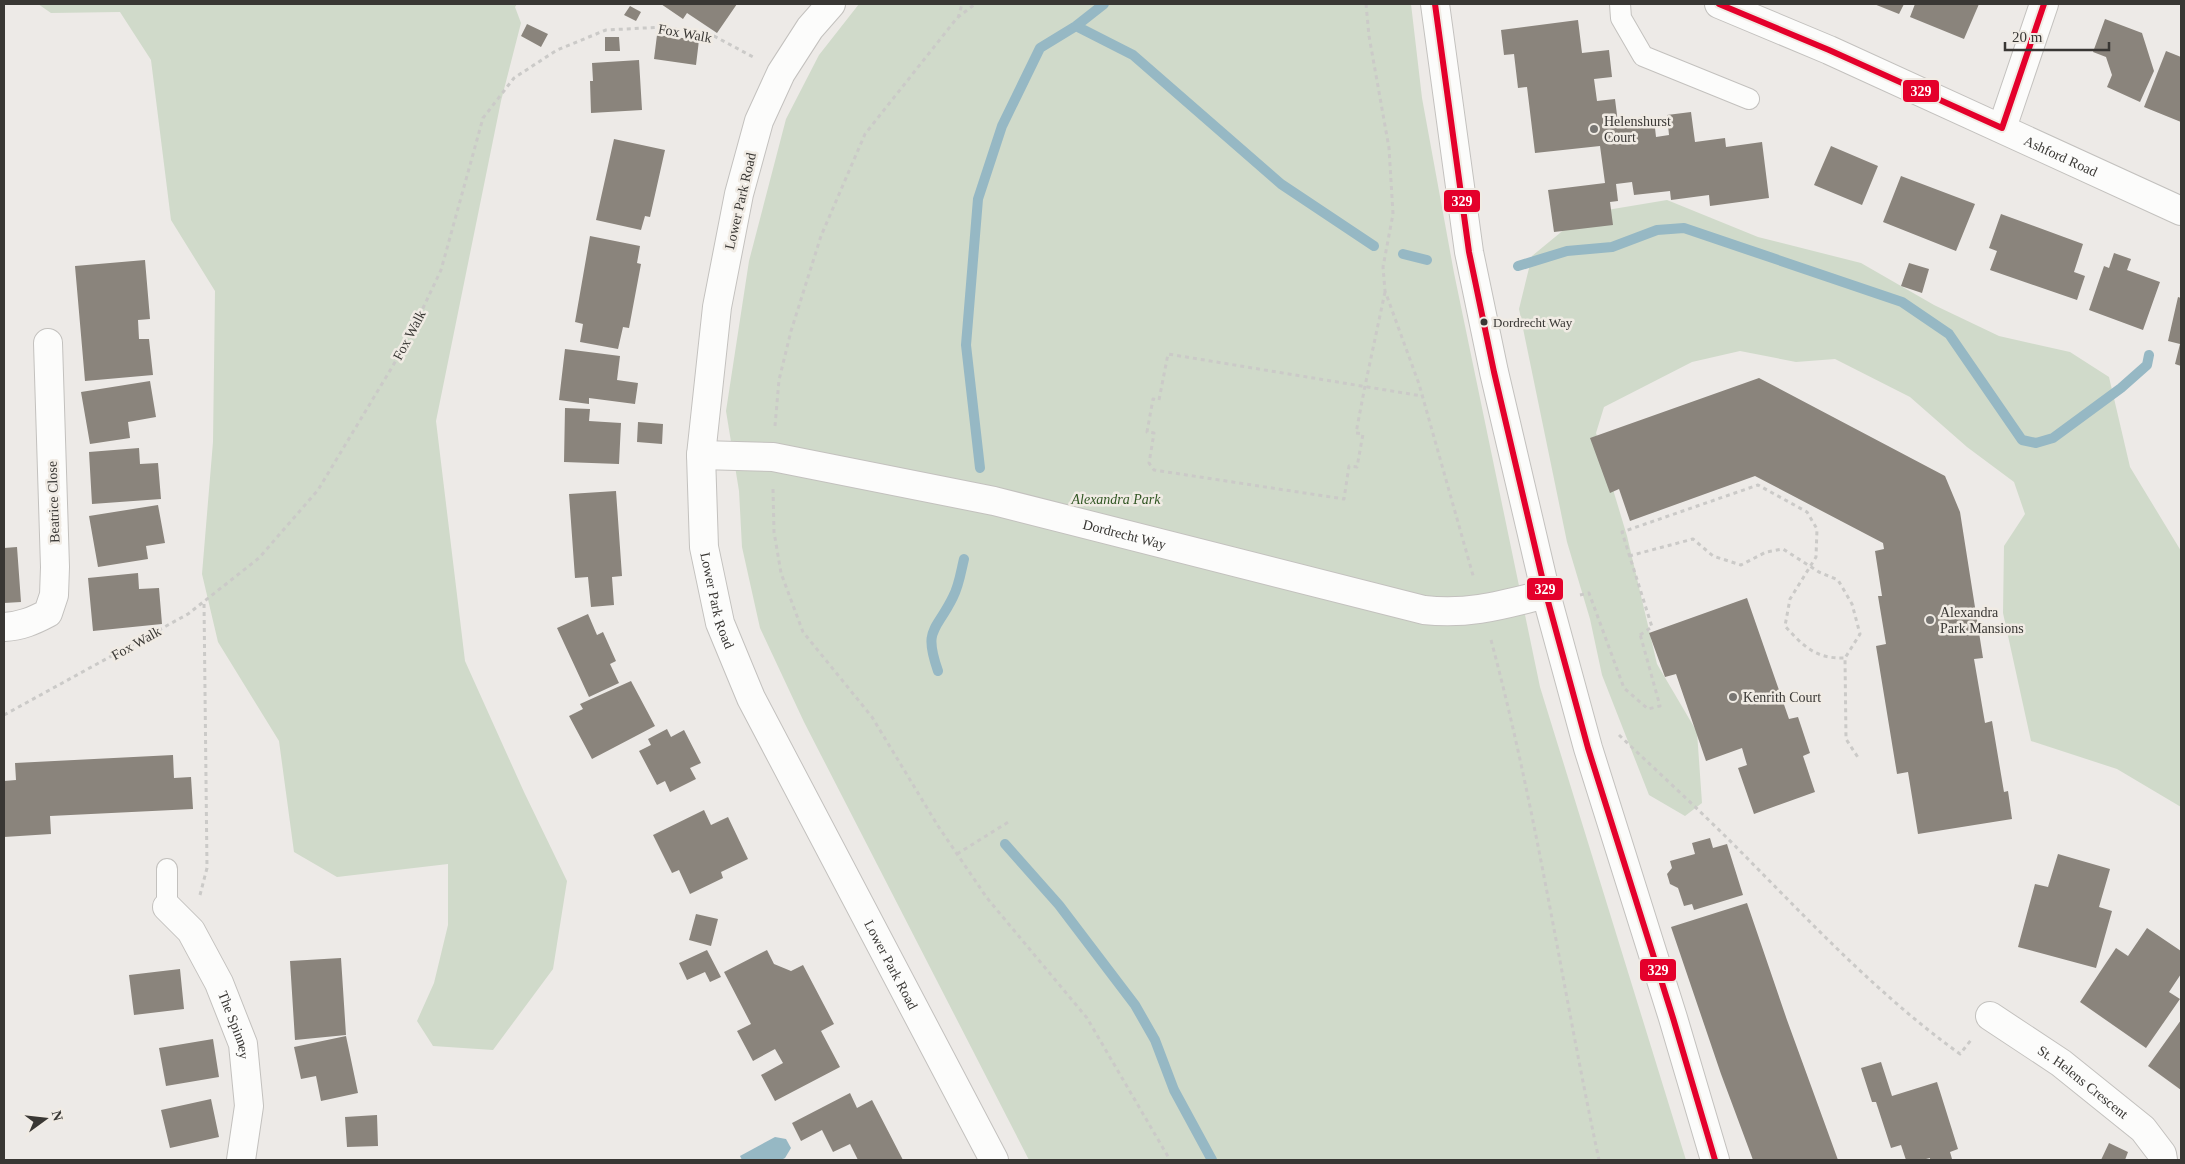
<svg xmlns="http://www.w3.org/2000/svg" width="2185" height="1164" font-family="Georgia,serif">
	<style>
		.green { fill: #d0daca }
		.water { fill: #96b8c4 }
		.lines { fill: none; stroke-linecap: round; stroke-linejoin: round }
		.stream { stroke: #96b8c4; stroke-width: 10 }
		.building { fill: #8a847c }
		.service-casing { stroke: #c3c1be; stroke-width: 22 }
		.minor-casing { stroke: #c3c1be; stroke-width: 30 }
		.primary-casing { stroke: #c3c1be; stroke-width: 30 }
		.path { stroke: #cbcac8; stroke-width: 3; stroke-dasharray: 4 4; stroke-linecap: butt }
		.service { stroke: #fcfcfb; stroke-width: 20 }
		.minor { stroke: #fcfcfb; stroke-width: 28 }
		.primary { stroke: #fcfcfb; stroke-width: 28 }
		.bus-1-casing { stroke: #f0ebe4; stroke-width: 10 }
		.bus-1 { stroke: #e4002b; stroke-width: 6 }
		.poi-dot { fill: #787673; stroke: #f0ebe4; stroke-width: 2 }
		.bus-dot { fill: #393734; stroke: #f0ebe4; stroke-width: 2 }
		.labels { text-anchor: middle; stroke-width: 5; stroke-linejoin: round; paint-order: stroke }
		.bus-label { font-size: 13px; fill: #393734; stroke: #f0ebe4; text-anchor: start }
		.street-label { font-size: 14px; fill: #393734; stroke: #f0ebe4 }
		.poi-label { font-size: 14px; fill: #393734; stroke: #f0ebe4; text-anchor: start }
		.park-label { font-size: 14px; font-style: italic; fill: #315623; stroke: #f0ebe4 }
		.line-badge { stroke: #f0ebe4; stroke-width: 2 }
		.badge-label { font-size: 14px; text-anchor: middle; font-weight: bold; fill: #fff }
	</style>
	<rect width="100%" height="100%" fill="#edeae7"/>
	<path class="green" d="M38 4H517L515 7 521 23 501 101 436 421 465 661 524 792 567 881 553 969 493 1050 433 1046 417 1021 434 983 448 925V864L337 877 294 852 279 741 218 642 202 574 213 442 215 291 171 220 151 60 120 12 51 13Z
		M859 4H1411L1422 98 1454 273 1540 687 1686 1160H1029L804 722 760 628 742 547 739 491 726 411 749 261 786 119 819 55Z
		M1667 200 1758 237 1861 263 1934 305 1999 336 2070 352 2109 377 2130 467 2181 551V807L2117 769 2031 741 2003 613 2004 546 2025 514 2014 482 1967 447 1910 397 1835 359 1796 362 1740 351 1692 362 1604 407 1596 433 1627 536 1657 664 1697 732 1702 803 1685 816 1649 795 1602 675 1590 619 1567 542 1519 309 1532 256 1583 214Z"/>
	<path class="water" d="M775 1137 786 1139 791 1148 785 1158 781 1160H742L740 1156Z"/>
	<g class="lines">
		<path class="stream" d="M1076 26 1133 55 1281 184 1374 246
			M1403 254 1427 260
			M1518 266 1567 251 1612 247 1657 230 1684 228 1902 302 1949 334 2022 440 2036 443 2053 438 2121 388 2147 365 2149 355
			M980 468 966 345 978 199 1002 126 1040 48 1076 26 1104 4
			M938 671C923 628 936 632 953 597 959 586 961 571 964 559
			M1005 844 1059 905 1135 1005 1155 1040 1174 1090 1212 1160"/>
	</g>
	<path class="building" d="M661 4H737L717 33 687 13 683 19Z
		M1874 4H1904L1899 14Z
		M1915 4H1979L1964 39 1910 17Z
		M630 6 641 12 636 21 624 15Z
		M2105 19 2142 33 2154 71 2140 102 2107 87 2112 75 2106 57 2093 52Z
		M1578 20 1582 53 1609 50 1612 77 1594 79 1597 101 1615 99 1618 123 1654 119 1656 137 1669 135 1667 115 1691 112 1695 142 1725 138 1726 147 1762 142 1769 198 1710 206 1709 195 1671 200 1670 191 1634 195 1632 182 1616 184 1618 201 1610 202 1613 225 1554 232 1548 190 1605 183 1600 146 1535 153 1527 87 1518 88 1514 54 1504 55 1501 30Z
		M527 24 548 34 541 47 521 36Z
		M657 35 699 40 696 65 654 59Z
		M605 37H619L620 51H605Z
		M2166 51 2181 57V122L2144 107Z
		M639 60 642 110 591 113 590 81H593L592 63Z
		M614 139 665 150 650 217 645 216 641 230 596 220Z
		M1831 146 1878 166 1862 205 1814 185Z
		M1901 176 1975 204 1956 251 1883 222Z
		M2001 214 2083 244 2074 272 2085 276 2077 300 1990 270 1997 251 1989 248Z
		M590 236 640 246 637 263 641 264 629 328 623 327 618 349 580 342 583 324 575 322Z
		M2114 253 2131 259 2127 270 2160 282 2143 330 2089 310 2104 266 2109 268Z
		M145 260 150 319 138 320 139 339H149L153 375 85 381 75 266Z
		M1909 263 1929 269 1922 293 1901 286Z
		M2178 297 2181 298V366L2175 364 2180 344 2168 341Z
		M565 349 620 356 617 380 638 383 635 404 589 398V404L559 400Z
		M1759 378 1945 476 1960 512 1983 658 1974 659 1985 723 1992 721 2004 792 2008 791 2012 819 1918 834 1908 772 1897 774 1876 646 1886 644 1878 596H1882L1875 551 1884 549 1883 543 1755 476 1630 521 1619 489 1610 493 1590 438Z
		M150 381 156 417 128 422 130 438 90 444 81 392Z
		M565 408 590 409 589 421 621 423 619 464 564 462Z
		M638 422 663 424 662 444 637 442Z
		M139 448 140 464 158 463 161 499 92 504 89 452Z
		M616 491 622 576 612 577 614 605 591 607 588 577 575 578 569 494Z
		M158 505 165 543 146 546 148 559 98 567 89 516Z
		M17 547 21 602 4 603V548Z
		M138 573 139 589 159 588 162 624 93 631 88 578Z
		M1747 598 1789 719 1798 717 1810 753 1803 756 1815 792 1754 814 1738 768 1747 765 1742 748 1706 761 1676 674 1665 677 1649 633Z
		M588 614 597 635 603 632 616 661 610 664 619 683 589 697 557 628Z
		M631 681 655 726 592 759 569 716 583 709 580 704Z
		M667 729 671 737 684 730 701 763 690 768 696 779 670 792 665 781 657 785 639 751 651 745 648 739Z
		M173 755 174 778 191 777 193 809 50 816 51 834 4 837V781L16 780 15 763Z
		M704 810 711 825 728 817 748 859 721 872 723 878 690 894 679 870 672 873 653 835Z
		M1710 838 1713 848 1727 844 1743 895 1694 910 1692 904 1684 906 1678 888 1670 884 1667 874 1672 868 1670 861 1695 854 1692 843Z
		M2058 854 2110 869 2099 907 2112 911 2096 968 2018 947 2035 884 2048 887Z
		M1747 903 1787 1020 1838 1160H1753L1721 1074 1671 927Z
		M696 914 718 919 711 946 689 940Z
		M2147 928 2181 951V974L2169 992 2180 999 2146 1048 2080 1002 2116 948 2128 956Z
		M707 950 721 977 710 982 705 972 687 980 679 963Z
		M767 950 774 964 791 971 803 965 834 1024 821 1031 840 1067 775 1101 761 1075 783 1063 775 1049 753 1061 737 1031 751 1024 724 972Z
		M341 958 346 1035 295 1040 290 961Z
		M180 969 184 1009 134 1015 129 975Z
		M2181 1020V1090L2148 1066Z
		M346 1036 358 1093 321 1101 316 1076 301 1079 294 1047Z
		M213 1039 219 1077 166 1086 159 1048Z
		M1881 1062 1892 1096 1937 1082 1958 1149 1950 1152 1952 1159 1930 1160V1158L1922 1160H1906L1901 1145 1891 1148 1876 1102H1872L1861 1068Z
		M850 1093 857 1108 872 1100 903 1160H858L850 1144 833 1152 822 1130 801 1141 792 1123Z
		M211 1099 219 1137 170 1148 161 1110Z
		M377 1115 378 1146 347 1147 345 1117Z
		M2109 1143 2128 1152 2125 1160H2101Z"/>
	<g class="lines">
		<g class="service-casing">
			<path id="service" d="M1620 4 1621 18 1643 56 1749 99
				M167 869V907"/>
		</g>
		<g class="minor-casing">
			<g id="minor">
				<path id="s1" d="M831 4 810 28 781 73 759 121 739 194 717 307 701 455 704 547 720 623 751 698 994 1160"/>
				<path id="s2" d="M1719 4 1829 50 2181 211"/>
				<path d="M2002 128 2044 4"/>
				<path id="s3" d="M701 455 773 457 994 501 1424 610C1470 615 1502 605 1546 594"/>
				<path d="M4 627C21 626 33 621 48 613L54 595 55 567 48 343"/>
				<path id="s4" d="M167 907 191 931 219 983 243 1044 249 1106 241 1160"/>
				<path id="s5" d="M1990 1016 2061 1063 2143 1129 2162 1154 2163 1160"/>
			</g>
		</g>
		<g class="primary-casing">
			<path id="primary" d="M1435 4 1469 252 1494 372 1546 594 1588 748 1673 1018 1715 1160"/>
		</g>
		<path class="path" d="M1366 4 1369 36 1389 148 1393 214 1383 267 1385 291 1419 384 1474 579
			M958 18 962 4
			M1385 292 1365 386 1364 391 1356 433 1363 434 1357 467 1349 466 1344 499 1154 470 1149 463 1154 433 1147 432 1153 399 1159 400 1168 354 1422 396
			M775 426 779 380 791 331 821 236 865 134 957 18 975 4
			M773 489 774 532 781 573 803 632 872 717 938 826 987 898 1087 1018 1170 1160
			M1629 556 1693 539 1713 556 1741 565 1766 552 1783 549 1819 572 1838 580 1852 604 1860 634 1845 658 1846 739 1859 759
			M1580 595 1589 593 1624 688 1648 709 1660 706 1640 634
			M1640 635 1652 627 1622 532 1758 485 1807 512 1817 529 1816 557 1790 599 1785 626C1804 647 1816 659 1845 658
			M1491 640C1537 811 1562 987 1599 1160
			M4 715 188 614 259 558 318 490 406 344 441 270 483 118 514 78 557 50 606 30 664 27 714 36 755 58
			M1619 735C1662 776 1706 816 1748 859 1815 927 1882 998 1960 1054L1971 1040
			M957 854 1010 821
			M200 895 207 868 204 602"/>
		<use href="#service" class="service"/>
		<use href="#minor" class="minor"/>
		<use href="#primary" class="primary"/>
		<g class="bus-1-casing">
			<path id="bus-1" d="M1435 4 1469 252 1494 372 1546 594 1588 748 1673 1018 1715 1160
				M1719 4 1829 50 2002 128 2044 4"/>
		</g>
		<use href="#bus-1" class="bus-1"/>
	</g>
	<g class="poi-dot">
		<circle cx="1594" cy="129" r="5"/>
		<circle cx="1930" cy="620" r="5"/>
		<circle cx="1733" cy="697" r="5"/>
	</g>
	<circle class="bus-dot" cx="1484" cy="322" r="4.5"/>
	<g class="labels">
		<g class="bus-label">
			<text x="1493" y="327">Dordrecht Way</text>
		</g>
		<g class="street-label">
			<text transform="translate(685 33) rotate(10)" y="5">Fox Walk</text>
			<text dy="5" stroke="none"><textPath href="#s2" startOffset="374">Ashford Road</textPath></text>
			<text transform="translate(740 201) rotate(-77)" y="5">Lower Park Road</text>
			<text transform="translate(409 335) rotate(-62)" y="5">Fox Walk</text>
			<text transform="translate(53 502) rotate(-92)" y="5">Beatrice Close</text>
			<text dy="5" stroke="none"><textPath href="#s3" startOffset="432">Dordrecht Way</textPath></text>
			<text dy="5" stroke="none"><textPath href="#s1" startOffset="625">Lower Park Road</textPath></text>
			<text transform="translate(136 643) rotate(-29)" y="5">Fox Walk</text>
			<text dy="5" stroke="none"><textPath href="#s1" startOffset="1030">Lower Park Road</textPath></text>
			<text dy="5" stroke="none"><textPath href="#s4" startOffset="138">The Spinney</textPath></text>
			<text dy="5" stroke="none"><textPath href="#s5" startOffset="114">St. Helens Crescent</textPath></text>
		</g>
		<g class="poi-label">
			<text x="1604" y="126">Helenshurst<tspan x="1604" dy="16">Court</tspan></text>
			<text x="1940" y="617">Alexandra<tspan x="1940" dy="16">Park Mansions</tspan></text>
			<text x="1743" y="702">Kenrith Court</text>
		</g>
		<g class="park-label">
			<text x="1116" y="504">Alexandra Park</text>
		</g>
	</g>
	<g class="line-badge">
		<rect x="1902" y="79" width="38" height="24" rx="5" fill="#e4002b"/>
		<rect x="1443" y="189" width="38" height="24" rx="5" fill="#e4002b"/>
		<rect x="1526" y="577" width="38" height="24" rx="5" fill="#e4002b"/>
		<rect x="1639" y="958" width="38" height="24" rx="5" fill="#e4002b"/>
	</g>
	<g class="badge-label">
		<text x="1921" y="96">329</text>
		<text x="1462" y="206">329</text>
		<text x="1545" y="594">329</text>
		<text x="1658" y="975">329</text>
	</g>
	<rect width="2185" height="1164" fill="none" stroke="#393734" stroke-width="10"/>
	<g transform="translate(45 1119) rotate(75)" stroke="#f0ebe4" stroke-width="4" paint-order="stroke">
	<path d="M0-4L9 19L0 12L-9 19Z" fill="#393734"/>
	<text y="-8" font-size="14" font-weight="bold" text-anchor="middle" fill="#393734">N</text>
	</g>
	<path d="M2005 42v8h104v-8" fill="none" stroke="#393734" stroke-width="2.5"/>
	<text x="2012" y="42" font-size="15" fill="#393734" stroke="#f0ebe4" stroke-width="4" paint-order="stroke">20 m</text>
</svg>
